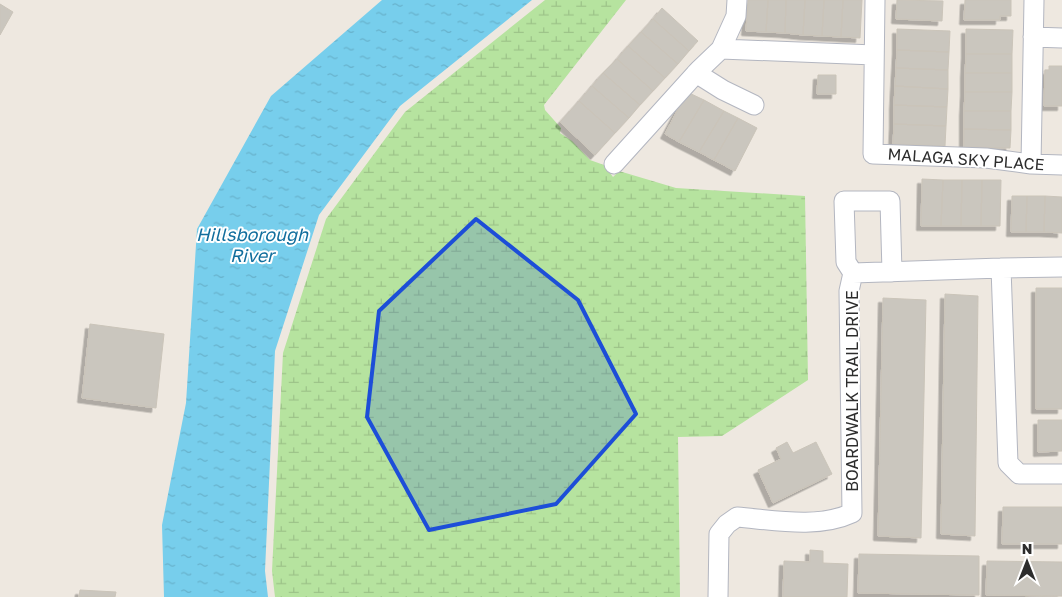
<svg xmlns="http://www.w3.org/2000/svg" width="1062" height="597" font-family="'Golos Text',sans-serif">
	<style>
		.wetland { fill: url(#wetland-marsh) }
		.water { fill: url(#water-ripples) }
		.building { fill: #cac6be; stroke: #cac4b9; filter: url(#shadow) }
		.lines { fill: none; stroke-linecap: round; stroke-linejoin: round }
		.minor-casing { stroke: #b3b6c0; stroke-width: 21 }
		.minor { stroke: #fff; stroke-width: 19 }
		.marked { fill: #1d4ed8; fill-opacity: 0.2; stroke: #1d4ed8; stroke-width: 4; stroke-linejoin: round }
		.labels { text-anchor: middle; stroke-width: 4; stroke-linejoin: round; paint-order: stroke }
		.street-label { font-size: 16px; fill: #2d2d2d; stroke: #fff }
		.water-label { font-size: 18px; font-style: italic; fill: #116e9d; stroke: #fff }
	</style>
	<defs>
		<pattern id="wetland-marsh" width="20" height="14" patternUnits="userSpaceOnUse" patternTransform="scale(1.25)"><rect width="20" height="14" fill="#b6e39f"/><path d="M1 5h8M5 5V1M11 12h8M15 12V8" fill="none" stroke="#9dc389"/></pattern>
		<pattern id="water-ripples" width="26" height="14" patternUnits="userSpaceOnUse" patternTransform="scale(1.25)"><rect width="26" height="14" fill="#77ceec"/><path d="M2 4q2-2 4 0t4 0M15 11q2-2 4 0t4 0" fill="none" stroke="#67b1cb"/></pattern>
		<filter id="shadow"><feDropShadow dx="-4.5" dy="4.5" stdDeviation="0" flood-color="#0004"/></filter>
	</defs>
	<rect width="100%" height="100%" fill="#eee8e0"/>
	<path class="wetland" d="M545 0H626L544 105 545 110 561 128 560 133 572 141 590 160 604 165 613 177 619 171 676 188 805 196 808 380 722 436 678 437 680 597H275L272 571 283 353 326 219 405 112Z"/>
	<path class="water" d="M382 0H532L400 106 319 215 275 351 265 571 268 597H164L162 525 186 403 197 229 271 96Z"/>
	<path class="building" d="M748 0H768L766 32 746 31Z
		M768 0H786L785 33 766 32Z
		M786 0H805L803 35 785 33Z
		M805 0H824L822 36 803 35Z
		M824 0H843L841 37 822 36Z
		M843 0H862L860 38 841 37Z
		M897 0 943 1 942 21 896 19Z
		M965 0H1011V16H1000V20H964Z
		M0 4 13 12 0 35Z
		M662 8 698 41 689 51 653 19Z
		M653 19 689 51 678 64 641 32Z
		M897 29 950 31 949 52 897 50Z
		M966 29 1013 30 1012 54H966Z
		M641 32 678 64 665 78 628 46Z
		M628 46 665 78 653 91 617 59Z
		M897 50 949 52 948 70 896 68Z
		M966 54H1012V73H965Z
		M617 59 653 91 640 105 603 73Z
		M1049 66H1062V106H1044L1045 70H1049Z
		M896 68 948 70V89L895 86Z
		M603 73 640 105 629 118 592 86Z
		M965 73H1012V92H965Z
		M818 75H836V94H817Z
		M592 86 629 118 615 133 579 101Z
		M895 86 948 89 947 107 894 105Z
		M687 92 704 100 679 142 665 134Z
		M965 92H1012L1011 111H964Z
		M704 100 724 111 699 152 679 142Z
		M579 101 615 133 595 155 560 122Z
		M894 105 947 107 946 126 894 124Z
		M724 111 738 118 714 160 699 152Z
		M964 111H1011V130L964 129Z
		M738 118 757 128 735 171 714 160Z
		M894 124 946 126 945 146 893 144Z
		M964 129 1011 130 1010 148 964 147Z
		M922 179 943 180 941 226H921Z
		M943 180H962L961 226H941Z
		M962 180H982L981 226H961Z
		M982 180H1001L1000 226H981Z
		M1012 196H1027L1026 232H1011Z
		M1027 196H1045L1044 232H1026Z
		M1045 196 1062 197V233L1044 232Z
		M1036 288H1062V409H1036Z
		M945 294 978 296 975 536 941 534Z
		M883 298 926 300 921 538 878 536Z
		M90 324 164 334 156 408 82 398Z
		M1038 420H1062V451L1038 452Z
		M787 442 793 453 816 442 832 474 773 503 758 470 781 459 776 448Z
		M1003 507H1062V544H1002Z
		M810 550 823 551V563L848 564 847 597H783L784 561 810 562Z
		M859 554 979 556V595L858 593Z
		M987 561 1062 562V596L986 595Z
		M80 590 116 592 115 597H79Z"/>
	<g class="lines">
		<g class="minor-casing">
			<path id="minor" d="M875 0 873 154 986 158 1031 164 1062 165
				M1033 37 1062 38
				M721 49 874 55
				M696 73 723 90 754 105
				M614 164 699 70 721 49 736 16 737 0
				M1031 164 1034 0
				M1001 268 1008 463 1019 474H1062
				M853 273 846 262 844 201H890L892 272
				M718 597 719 534 727 524 737 517C773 520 818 529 852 513L849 291 853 273 1001 268 1062 267"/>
		</g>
		<use href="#minor" class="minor"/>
	</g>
	<path class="marked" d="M476 219 578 300 636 414 556 504 429 530 367 417 379 311Z"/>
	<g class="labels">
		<g class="street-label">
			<text transform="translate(966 159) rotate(4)" y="6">MALAGA SKY PLACE</text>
			<text transform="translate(852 391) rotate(-90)" y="6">BOARDWALK TRAIL DRIVE</text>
		</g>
		<g class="water-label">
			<text x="252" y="241">Hillsborough<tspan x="252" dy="21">River</tspan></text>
		</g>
	</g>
	<g transform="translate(1027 562)" stroke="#ffffff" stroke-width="4" paint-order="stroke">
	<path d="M0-4L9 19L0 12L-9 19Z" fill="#2d2d2d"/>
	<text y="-8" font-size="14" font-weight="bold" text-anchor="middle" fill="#2d2d2d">N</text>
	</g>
</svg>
